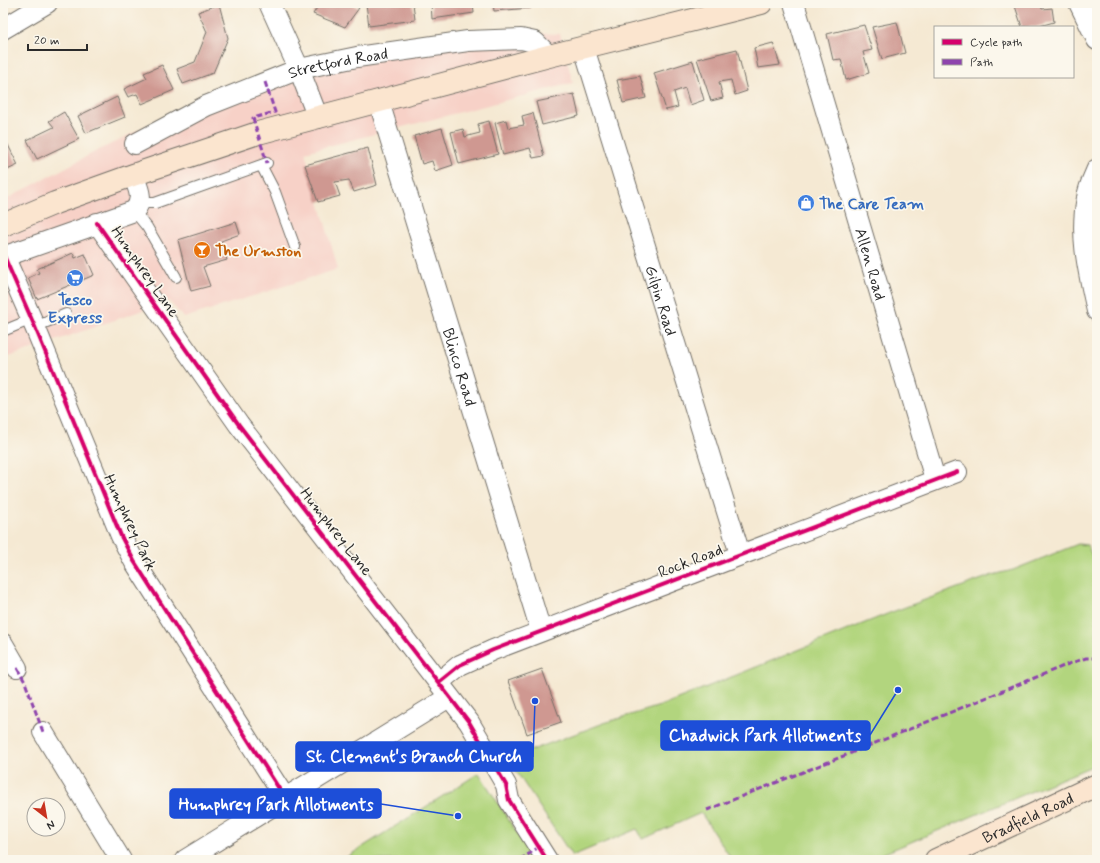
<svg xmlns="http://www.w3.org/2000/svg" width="1100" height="863" font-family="Mynerve,sans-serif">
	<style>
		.built { fill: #f7d1c7 }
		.green { fill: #b2d57e; stroke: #6e8054 }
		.building { fill: #cf9891 }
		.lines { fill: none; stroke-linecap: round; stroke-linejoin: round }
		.lane-casing { stroke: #726e66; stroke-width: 12 }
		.street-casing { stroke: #726e66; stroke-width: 22 }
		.secondary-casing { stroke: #726e66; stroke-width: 24 }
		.lane { stroke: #fff; stroke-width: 10 }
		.street { stroke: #fff; stroke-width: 20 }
		.secondary { stroke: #fbe5cf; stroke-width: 22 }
		.quiet { stroke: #8e44ad; stroke-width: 3; stroke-dasharray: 6 3; stroke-linecap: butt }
		.cycleway-casing { stroke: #fbf7ec; stroke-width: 6 }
		.cycleway { stroke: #d6006c; stroke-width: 4 }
		.labels { text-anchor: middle; stroke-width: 3.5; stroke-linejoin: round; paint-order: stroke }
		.street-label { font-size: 16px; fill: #2b2b2b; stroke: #fbf7ec }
		.shop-label { font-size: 16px; font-weight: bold; fill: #366cbe; stroke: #fbf7ec; text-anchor: start }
		.food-label { font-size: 16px; font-weight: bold; fill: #c56008; stroke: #fbf7ec; text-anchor: start }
		.leader { fill: none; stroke: #1d4ed8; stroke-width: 1.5 }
		.callout-dot { fill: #1d4ed8; stroke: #fbf7ec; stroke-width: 1.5 }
		.callout { fill: #1d4ed8; stroke: #1d4ed8; stroke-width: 1.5 }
		.callout-label { font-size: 17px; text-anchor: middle; font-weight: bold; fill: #fff }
	</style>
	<rect width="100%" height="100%" fill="#fbf7ec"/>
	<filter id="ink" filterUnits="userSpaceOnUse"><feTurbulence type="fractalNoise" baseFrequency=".025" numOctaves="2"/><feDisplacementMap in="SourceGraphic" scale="8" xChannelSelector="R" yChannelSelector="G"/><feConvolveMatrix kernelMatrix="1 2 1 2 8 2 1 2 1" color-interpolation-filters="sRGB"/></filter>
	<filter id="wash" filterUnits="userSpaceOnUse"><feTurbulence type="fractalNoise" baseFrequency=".012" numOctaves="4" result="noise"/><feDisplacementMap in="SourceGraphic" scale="16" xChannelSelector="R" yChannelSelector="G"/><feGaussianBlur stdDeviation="0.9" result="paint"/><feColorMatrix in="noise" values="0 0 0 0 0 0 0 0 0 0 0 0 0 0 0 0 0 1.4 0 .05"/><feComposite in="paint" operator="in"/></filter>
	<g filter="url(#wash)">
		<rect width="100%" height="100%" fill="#f5e9d3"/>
		<path class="built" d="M457 31 560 34 573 83 305 152 338 269 184 318 169 301 3 359V201L93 153 210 95 344 47Z"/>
		<path class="green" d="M1078 544 1087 545 1097 566V764L868 860H732L701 813 643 839 637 829 572 856 508 759 604 723 660 706 892 612 993 575 1013 570Z
			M479 773 534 860H342Z"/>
		<g id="blocks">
			<path class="building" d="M320 3H351L359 8 345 27 313 14Z
				M376 3H413L415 20 369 26 366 4Z
				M431 3H473L474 13 432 19Z
				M493 3H530L531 8 494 11Z
				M1014 3H1040L1042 9 1052 8 1054 22 1036 27H1022Z
				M219 4 228 38 213 73 183 84 177 69 195 62 207 32 198 12Z
				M897 22 905 53 882 59 872 27Z
				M864 25 872 50 863 52 869 73 846 80 841 59 833 60 827 34Z
				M773 43 780 65 758 68 754 48Z
				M737 49 747 91 735 95 731 80 719 82 723 98 711 101 697 59Z
				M693 61 704 100 690 105 685 88 674 92 678 107 666 110 654 73Z
				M162 65 174 90 142 104 137 94 128 97 124 89 147 78 144 73Z
				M640 76 646 98 623 103 617 80Z
				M574 94 579 116 542 125 536 102Z
				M117 97 125 117 86 133 78 116Z
				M64 112 79 139 37 159 27 140 54 127 49 121Z
				M533 113 544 156 533 158 530 148 503 155 495 123 506 120 508 128 524 125 522 116Z
				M489 121 498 154 459 164 451 132 463 129 465 137 472 135 480 133 478 124Z
				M442 128 453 165 435 171 432 161 422 164 414 136Z
				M6 141 18 165 3 172V143Z
				M368 148 377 185 354 192 349 180 335 182 340 196 318 202 305 165Z
				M236 222 240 234 221 241 227 260 203 267 210 286 191 291 178 240Z
				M73 253 75 258 85 254 94 275 37 299 28 278 39 273 37 269Z
				M542 669 561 722 527 734 508 681Z"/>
		</g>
	</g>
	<g filter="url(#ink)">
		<use href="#blocks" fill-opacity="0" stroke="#726e66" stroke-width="1"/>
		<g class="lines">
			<g class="lane-casing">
				<path id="lane" d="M261 165 275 192 295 247
					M140 203H155L267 163
					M134 211 147 227 176 277
					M35 327 66 314
					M3 331 32 319"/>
			</g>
			<g class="street-casing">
				<g id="street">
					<path d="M269 3 299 69 318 118"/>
					<path id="s1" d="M794 3 935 479"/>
					<path d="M1079 3 1097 40"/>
					<path d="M3 29 47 3"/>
					<path id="s2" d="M584 48 740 554"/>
					<path id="s3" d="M379 102 541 631"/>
					<path id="s4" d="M135 144 206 106 299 69 357 57 468 41 521 39 535 42 549 56"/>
					<path d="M1097 169C1093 178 1088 188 1087 198 1079 236 1089 274 1097 311"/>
					<path d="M97 223 239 425 469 722 506 785 509 800 547 860"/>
					<path d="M4 256 35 327 121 536 134 561 285 798"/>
					<path d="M3 257 134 211C145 199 138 188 133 175"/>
					<path d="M3 644 17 668"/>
					<path d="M439 682 460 665 493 650 957 472"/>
					<path d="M43 732 121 860"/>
					<path d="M185 860 449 697"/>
				</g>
			</g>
			<g class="secondary-casing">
				<g id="secondary">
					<path d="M3 225 55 203 133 175 258 133 549 56 761 3"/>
					<path id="s5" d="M936 860 1097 785"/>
				</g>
			</g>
			<use href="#lane" class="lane"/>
			<use href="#street" class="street"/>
			<use href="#secondary" class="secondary"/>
			<path class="quiet" d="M265 82 275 112 253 118 267 163
				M17 668 25 682 43 732
				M707 810 851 753 1071 663 1086 658H1097
				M520 860 539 847"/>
			<g class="cycleway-casing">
				<path id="cycleway" d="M97 223 239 425 469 722 506 785 509 800 547 860
					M4 256 35 327 121 536 134 561 285 798
					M439 682 460 665 493 650 957 472"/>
			</g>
			<use href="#cycleway" class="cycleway"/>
		</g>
	</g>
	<defs>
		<g id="shop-disc" transform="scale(0.9)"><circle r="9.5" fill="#3f7fe0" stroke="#fbf7ec"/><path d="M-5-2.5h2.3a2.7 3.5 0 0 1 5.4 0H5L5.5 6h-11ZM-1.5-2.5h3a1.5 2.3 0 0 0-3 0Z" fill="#fff"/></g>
		<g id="bar-disc" transform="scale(0.9)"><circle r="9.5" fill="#e8710a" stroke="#fbf7ec"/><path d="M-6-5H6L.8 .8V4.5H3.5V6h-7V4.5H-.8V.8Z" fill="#fff"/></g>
		<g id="supermarket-disc" transform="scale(0.9)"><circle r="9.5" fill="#3f7fe0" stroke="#fbf7ec"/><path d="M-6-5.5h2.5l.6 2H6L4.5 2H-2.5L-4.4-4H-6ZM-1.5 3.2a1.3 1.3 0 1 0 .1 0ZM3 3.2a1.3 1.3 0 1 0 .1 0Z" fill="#fff"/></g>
	</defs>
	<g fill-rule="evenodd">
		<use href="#shop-disc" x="806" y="203"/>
		<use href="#bar-disc" x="202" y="250"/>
		<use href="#supermarket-disc" x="75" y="278"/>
	</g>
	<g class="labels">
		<g class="street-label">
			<text dy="6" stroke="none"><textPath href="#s4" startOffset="220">Stretford Road</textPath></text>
			<text dy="6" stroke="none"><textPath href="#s1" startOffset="272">Allen Road</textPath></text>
			<text transform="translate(146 271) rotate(55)" y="6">Humphrey Lane</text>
			<text dy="6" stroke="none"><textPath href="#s2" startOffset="264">Gilpin Road</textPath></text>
			<text dy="6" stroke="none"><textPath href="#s3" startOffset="277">Blinco Road</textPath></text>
			<text transform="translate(131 522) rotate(65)" y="6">Humphrey Park</text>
			<text transform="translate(337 531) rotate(52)" y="6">Humphrey Lane</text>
			<text transform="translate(690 560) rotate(-21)" y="6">Rock Road</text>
			<text dy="6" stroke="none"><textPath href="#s5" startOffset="101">Bradfield Road</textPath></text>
		</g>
		<g class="shop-label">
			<text x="819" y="209">The Care Team</text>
			<text x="75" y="305" text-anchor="middle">Tesco<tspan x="75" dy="18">Express</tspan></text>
		</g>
		<g class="food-label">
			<text x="215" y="256">The Urmston</text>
		</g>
	</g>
	<path class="leader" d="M898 690L870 735M535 701L533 757M458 816L381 804"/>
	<g class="callout-dot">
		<circle cx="898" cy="690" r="4"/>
		<circle cx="535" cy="701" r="4"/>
		<circle cx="458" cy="816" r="4"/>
	</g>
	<g class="callout">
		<rect x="661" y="721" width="209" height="29" rx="4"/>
		<rect x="296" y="742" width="237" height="29" rx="4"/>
		<rect x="170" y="789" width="211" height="29" rx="4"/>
	</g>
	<g class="callout-label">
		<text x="765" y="741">Chadwick Park Allotments</text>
		<text x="414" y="762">St. Clement's Branch Church</text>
		<text x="276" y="810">Humphrey Park Allotments</text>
	</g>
	<rect width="1100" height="863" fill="none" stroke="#fbf7ec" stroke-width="16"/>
	<rect x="934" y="26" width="140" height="52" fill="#fbf7ec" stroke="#a8a59f"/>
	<rect x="942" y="39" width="20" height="6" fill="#d6006c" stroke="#a8a59f"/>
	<text x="970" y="46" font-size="12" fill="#2b2b2b">Cycle path</text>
	<rect x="942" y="59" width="20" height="6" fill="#8e44ad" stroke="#a8a59f"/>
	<text x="970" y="66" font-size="12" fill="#2b2b2b">Path</text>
	<g transform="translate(46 817) rotate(149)"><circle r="19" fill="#fbf7ec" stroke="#a8a59f"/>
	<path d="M0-3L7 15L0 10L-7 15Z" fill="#c8321e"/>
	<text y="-6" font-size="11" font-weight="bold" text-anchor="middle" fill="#2b2b2b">N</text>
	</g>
	<path d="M28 44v6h59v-6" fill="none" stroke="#2b2b2b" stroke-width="2"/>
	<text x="34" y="44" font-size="12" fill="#2b2b2b" stroke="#fbf7ec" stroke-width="3" paint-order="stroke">20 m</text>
</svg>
